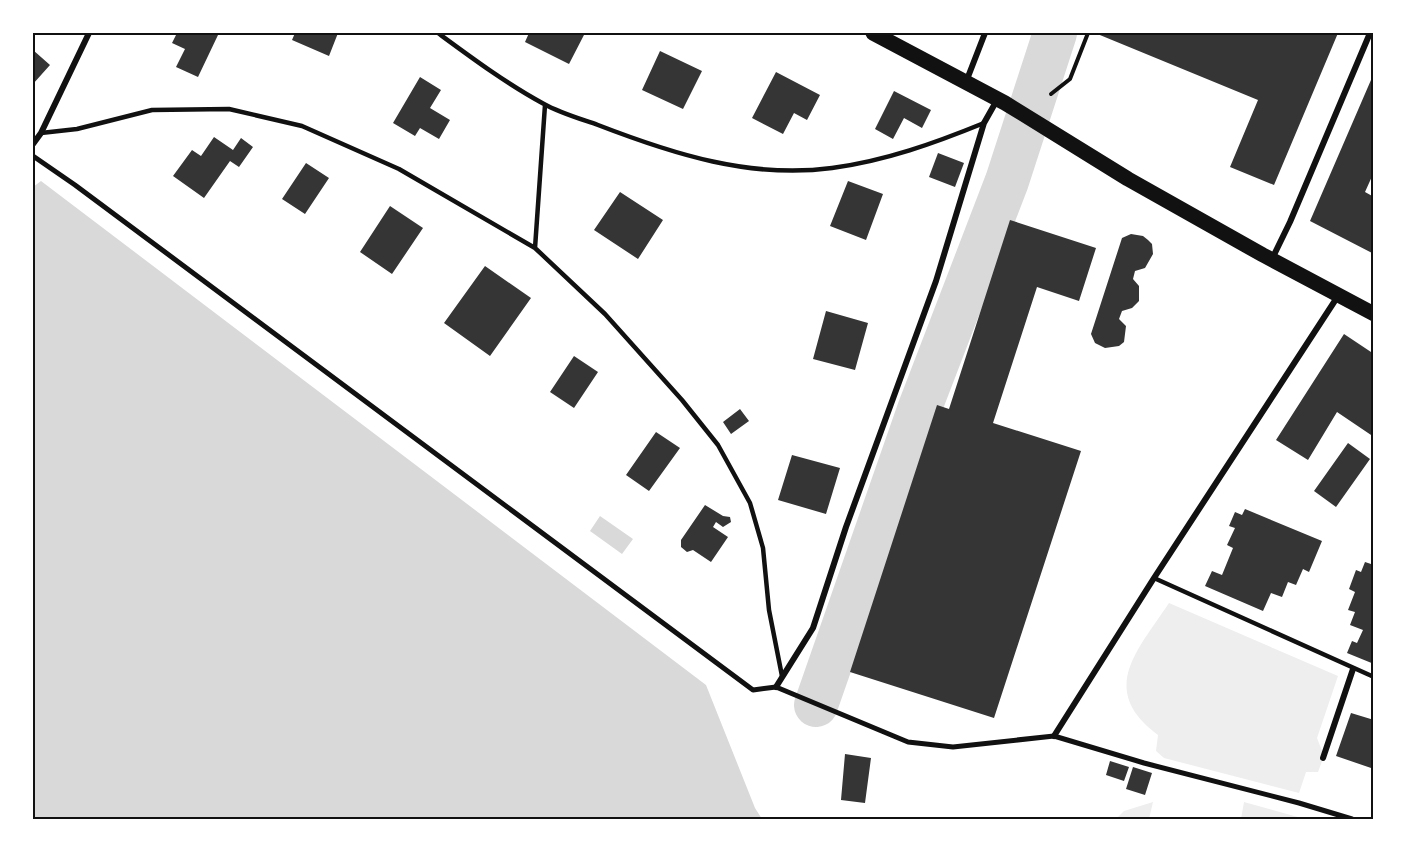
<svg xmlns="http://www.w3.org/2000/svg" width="1407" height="852" font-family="'Golos Text',sans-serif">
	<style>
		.green { fill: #eee }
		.water { fill: #d9d9d9 }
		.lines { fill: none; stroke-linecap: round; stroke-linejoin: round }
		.river { stroke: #d9d9d9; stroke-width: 44 }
		.building { fill: #353535 }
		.path { stroke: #111; stroke-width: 4 }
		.service { stroke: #111; stroke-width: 4.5 }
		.pedestrian { stroke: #111; stroke-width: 5 }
		.minor { stroke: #111; stroke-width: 6 }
		.primary { stroke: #111; stroke-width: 15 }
		.neatline { fill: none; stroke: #111; stroke-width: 2 }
	</style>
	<rect width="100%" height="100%" fill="#fff"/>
	<path class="green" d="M1169 603 1338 676 1317 738 1324 756 1318 772H1306L1299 793 1164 758 1156 751 1158 735C1097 690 1138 650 1169 603Z
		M1153 802 1149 819H1116L1124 811Z
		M1244 802 1305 819H1241Z"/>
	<path class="water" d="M41 181 706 685 755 808 762 819H33V187Z
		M600 516 633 539 622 554 590 531Z"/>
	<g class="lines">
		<path class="river" d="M816 705 919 410 1007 181 1055 33"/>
	</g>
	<path class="building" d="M177 33H214L218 35 198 77 176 67 185 49 172 43Z
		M295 33H338L329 56 292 40Z
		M529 33H585L569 64 525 42Z
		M1095 33H1338L1274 185 1230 167 1258 100Z
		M33 50 50 65 33 84Z
		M660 51 702 71 683 109 642 90Z
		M776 72 820 95 807 120 794 113 783 134 752 118Z
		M1374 73V172L1365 192 1374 197V254L1310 221Z
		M420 77 441 90 430 108 450 120 439 139 420 128 415 136 393 123Z
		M894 91 931 110 922 128 904 118 893 139 875 129Z
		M214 137 233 150 241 138 253 147 239 167 230 161 204 198 173 176 192 150 201 156Z
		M938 153 964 163 955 187 929 177Z
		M306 163 329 178 305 214 282 199Z
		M848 181 883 194 866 240 830 226Z
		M620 192 663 220 638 259 594 230Z
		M390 206 423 228 392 274 360 252Z
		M1010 220 1096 248 1079 301 1037 287 993 423 1081 451 994 718 850 672 937 405 949 409Z
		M1131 234 1143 236 1148 240 1152 244 1153 254 1145 268 1135 271 1133 279 1139 286V301L1132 308 1122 311 1119 319 1126 326 1124 342 1119 346 1105 348 1095 343 1091 334 1122 238Z
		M485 266 531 298 490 356 444 323Z
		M826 311 868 323 855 370 813 359Z
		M1344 334 1374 354V437L1337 412 1308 460 1276 440Z
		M574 356 598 372 574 408 550 392Z
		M740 409 749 421 731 434 723 422Z
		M656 432 680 448 649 491 626 475Z
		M1348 443 1370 459 1336 507 1314 491Z
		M792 455 840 468 826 514 778 500Z
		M705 505 723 516 730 517 731 522 723 527 716 522 713 527 728 537 711 562 693 550 687 552 681 547V540Z
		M1245 509 1322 541 1309 572 1303 569 1296 585 1288 582 1282 597 1271 593 1263 611 1205 586 1212 571 1222 575 1233 548 1227 545 1235 528 1229 526 1235 512 1242 515Z
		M1365 562 1374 565V664L1347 653 1352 641 1357 643 1363 630 1350 625 1355 612 1348 610 1355 592 1349 589 1356 570 1361 572Z
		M1351 713 1374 720V769L1336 756Z
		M845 754 871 758 865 803 841 800Z
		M1110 761 1129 767 1124 781 1106 775Z
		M1133 767 1152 773 1145 795 1126 789Z"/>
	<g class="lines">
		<path class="path" d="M1051 94 1070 79 1088 33"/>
		<path class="service" d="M438 33C472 58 507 84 544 104 560 113 581 119 598 125 673 154 751 179 832 168 885 161 935 143 984 123
			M41 133 77 129 152 110 229 109 302 126 399 169 535 248 605 314 682 400 718 445 750 503 763 548 769 610 782 676
			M535 248 545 105
			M1154 578 1374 677"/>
		<path class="pedestrian" d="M33 156 75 185 753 690 776 687 908 742 953 747 1054 736 1144 763 1299 803 1352 819"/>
		<path class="minor" d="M966 82 985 33
			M33 144 41 133 89 33
			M1272 259 1290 222 1370 33
			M776 687 813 628 846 527 936 281 984 123 997 100
			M1054 736 1154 578 1338 296
			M1323 758 1353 669"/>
		<path class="primary" d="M873 33 1005 103 1128 179 1263 255 1374 314"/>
	</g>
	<rect width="1407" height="852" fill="none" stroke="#ffffff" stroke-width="69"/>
	<rect x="34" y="34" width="1338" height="784" class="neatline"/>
</svg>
